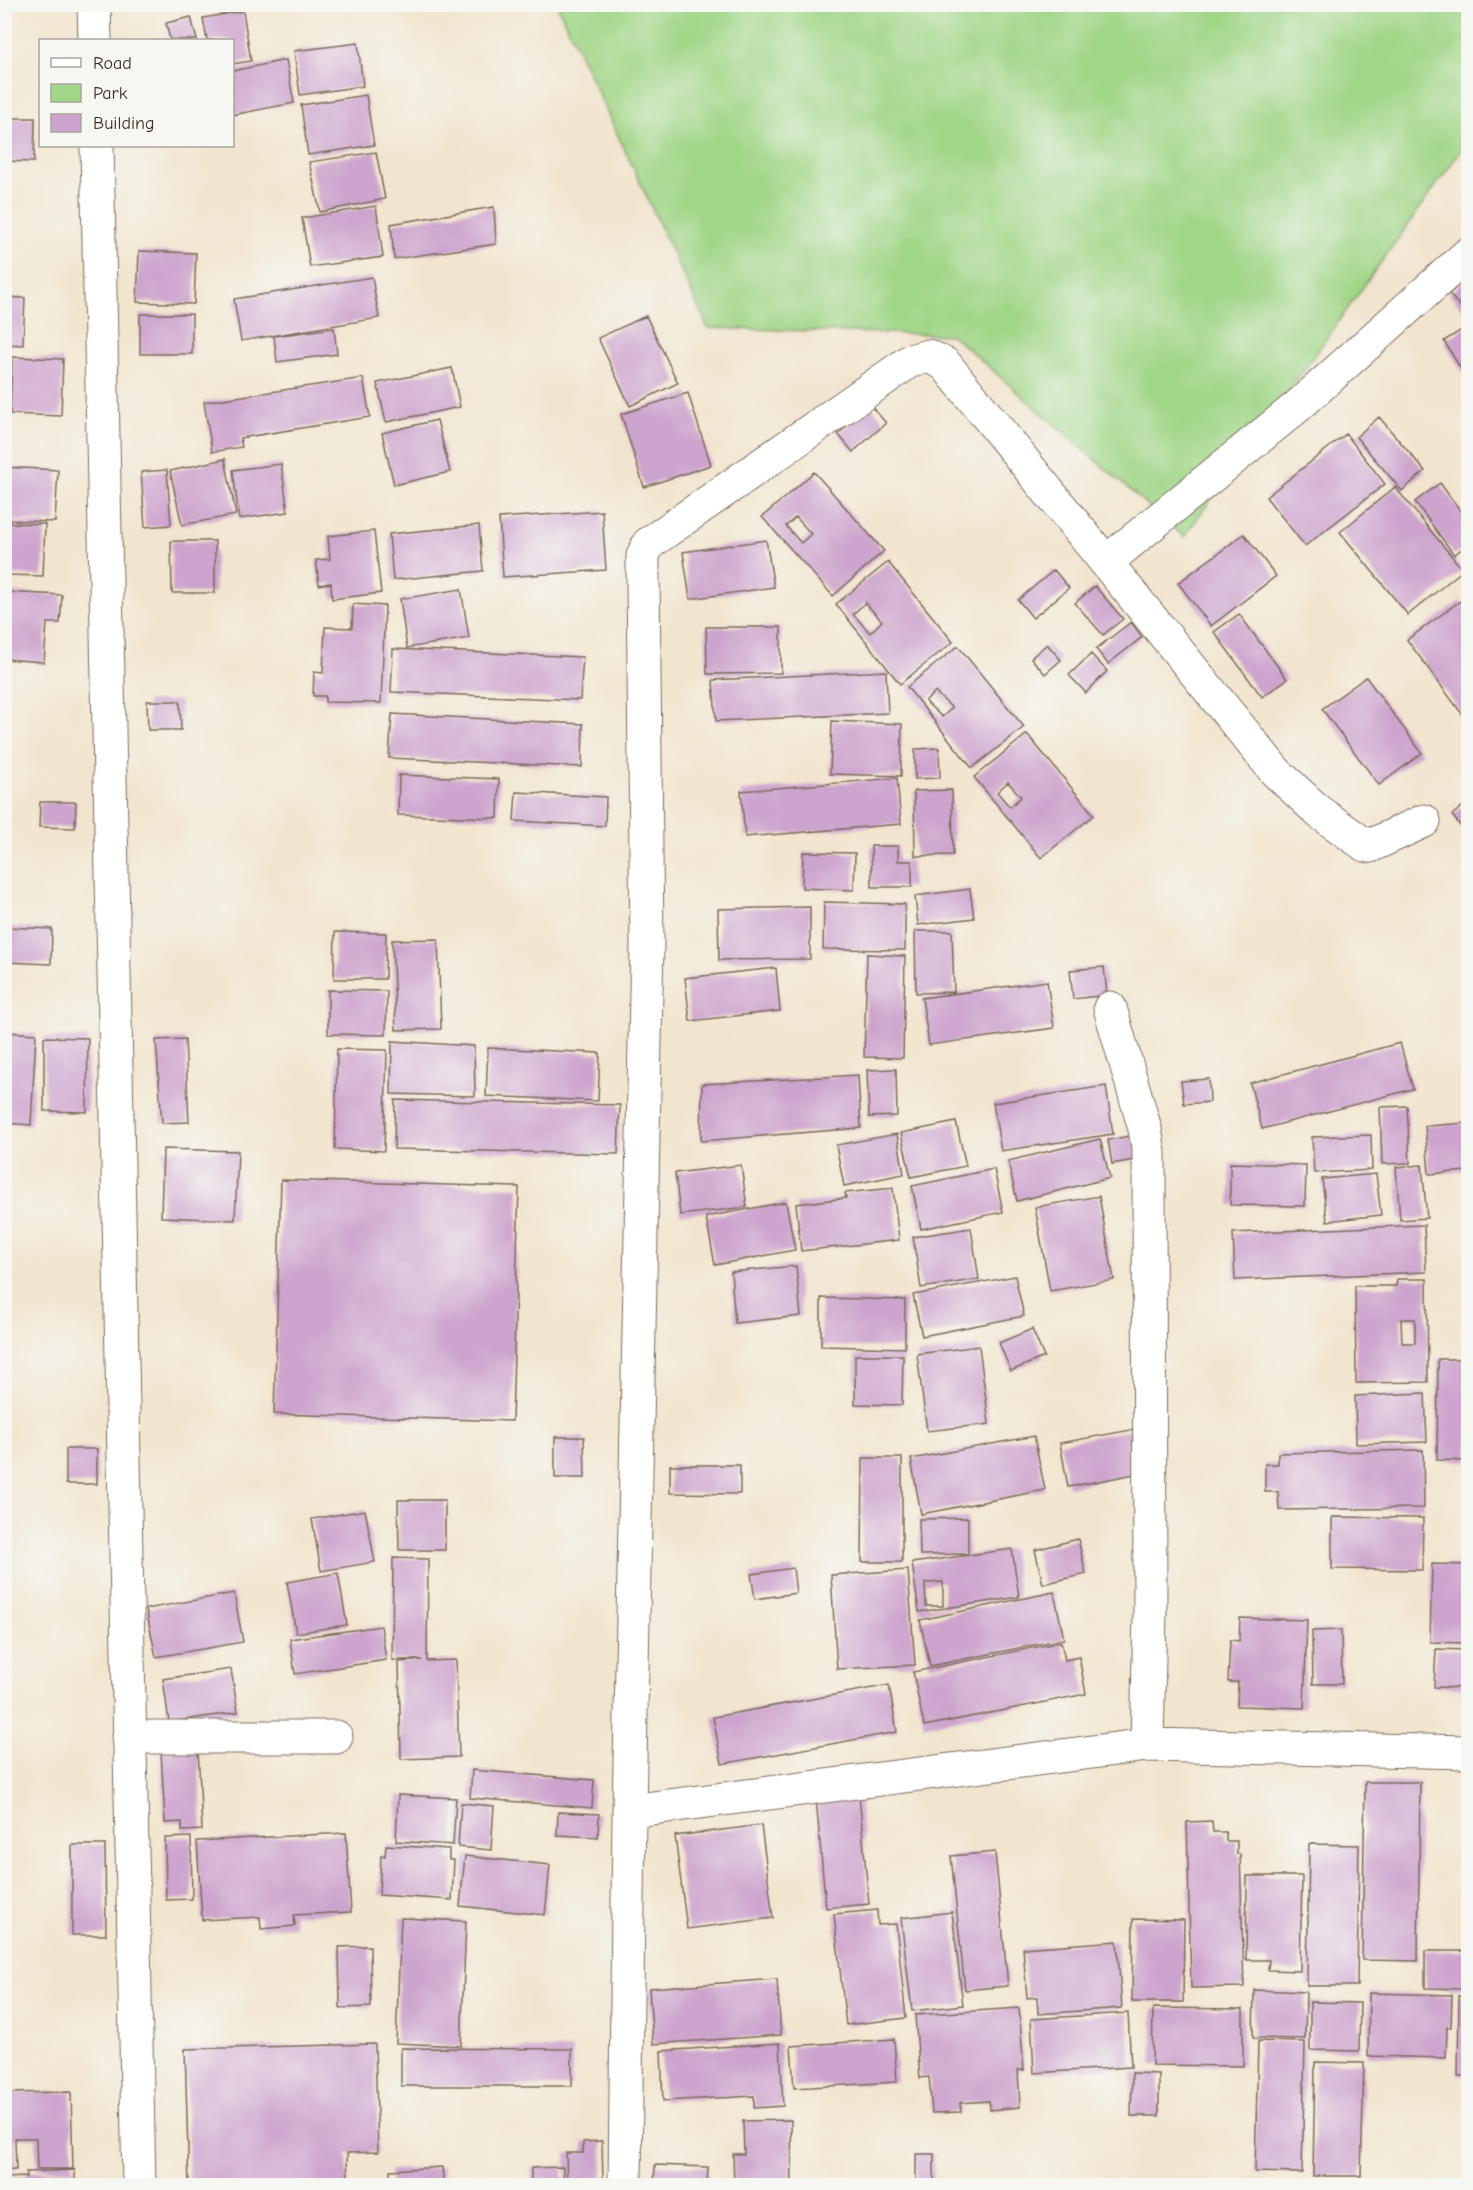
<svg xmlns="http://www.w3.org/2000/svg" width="1473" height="2190" font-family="'Comic Neue',sans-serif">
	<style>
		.green { fill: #a0d687; stroke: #6e8052; stroke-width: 1.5 }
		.building { fill: #cda4cd; fill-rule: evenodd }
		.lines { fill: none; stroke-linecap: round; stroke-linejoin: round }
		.minor-casing { stroke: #7b6b5c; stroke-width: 35 }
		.minor { stroke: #fff; stroke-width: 33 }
	</style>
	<rect width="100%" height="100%" fill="#f6f6f2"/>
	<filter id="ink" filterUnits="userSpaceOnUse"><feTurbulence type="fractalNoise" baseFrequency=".0167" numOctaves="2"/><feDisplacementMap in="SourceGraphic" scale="12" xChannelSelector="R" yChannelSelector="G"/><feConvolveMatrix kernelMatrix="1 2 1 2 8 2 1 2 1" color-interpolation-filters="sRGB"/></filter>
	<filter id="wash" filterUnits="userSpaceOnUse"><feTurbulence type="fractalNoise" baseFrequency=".008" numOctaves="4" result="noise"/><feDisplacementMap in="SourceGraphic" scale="24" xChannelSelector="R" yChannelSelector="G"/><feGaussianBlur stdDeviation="1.35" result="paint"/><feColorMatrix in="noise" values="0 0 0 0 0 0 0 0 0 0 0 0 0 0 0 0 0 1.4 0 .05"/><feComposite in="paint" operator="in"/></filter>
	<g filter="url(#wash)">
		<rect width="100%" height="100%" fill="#f2e5cf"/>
		<path class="green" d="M557 5H1468V150L1465 145 1184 537 952 335 708 328Z"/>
		<g id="blocks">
			<path class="building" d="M243 11 251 61 232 64V40H207L203 18Z
				M191 17 197 40H170L166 23Z
				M358 43 363 86 300 95 294 51Z
				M286 60 294 103 232 115V71Z
				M366 95 374 145 308 155 301 105Z
				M4 118H35L34 162 4 161Z
				M376 152 385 199 320 212 309 162Z
				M376 206 383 257 310 267 302 218Z
				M494 207 496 244 394 259 391 224Z
				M139 251 196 253 194 304 137 302Z
				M1468 276V315L1449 294Z
				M372 277 379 318 241 341 234 299Z
				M4 297 25 298 23 345 4 344Z
				M140 314H192V354H140Z
				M646 316 678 383 630 406 598 338Z
				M1468 326V381L1444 341Z
				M334 328 337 354 277 362 274 336Z
				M12 357 63 359 61 416 10 414Z
				M452 368 460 407 386 422 377 383Z
				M363 378 370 417 240 438 242 447 212 452 204 402Z
				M688 393 711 465 644 487 621 414Z
				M870 405 886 423 853 452 838 434Z
				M1379 417 1425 471 1402 491 1356 437Z
				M437 420 450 472 394 485 382 433Z
				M1346 434 1385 484 1305 546 1266 497Z
				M225 459 236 515 182 525 170 471Z
				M281 464 288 512 239 519 233 470Z
				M4 467 58 470 55 522 4 520Z
				M167 470 171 525 145 527 141 472Z
				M814 472 884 551 833 596 762 517ZM796 517 811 534 801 543 786 526Z
				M1440 483 1468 521V544L1454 555 1415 502Z
				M1395 487 1463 570 1408 615 1340 532Z
				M602 511 606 570 503 577 499 518Z
				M4 523 45 524 43 576 4 575Z
				M479 525 483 571 393 580 389 534Z
				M374 531 381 593 332 599 331 583 319 585 316 560 330 559 328 536Z
				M1244 534 1276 576 1211 626 1178 583Z
				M766 540 774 587 690 599 683 552Z
				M171 541H215V593H172Z
				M888 562 953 642 900 684 836 604ZM865 603 882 621 870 633 853 614Z
				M1054 570 1069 588 1033 618 1018 600Z
				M1095 586 1123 619 1103 635 1075 603Z
				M461 589 469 638 407 648 400 599Z
				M4 592 62 595 60 623H47L44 662 4 659Z
				M1460 601 1468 613V722L1407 640Z
				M353 604 385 606 381 703 325 702V696H313L314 672 323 673 325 627 352 628Z
				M1239 614 1287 679 1262 697 1214 632Z
				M1131 622 1142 637 1108 664 1096 649Z
				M706 627H781V673L707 674Z
				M1047 644 1061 660 1045 674 1031 658Z
				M958 646 1024 727 972 768 907 687ZM935 692 952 708 942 717 925 701Z
				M393 649 583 657 580 700 391 692Z
				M1091 654 1107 671 1086 693 1069 675Z
				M886 671 888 713 716 721 713 680Z
				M1366 677 1422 753 1379 785 1322 709Z
				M147 701H180L181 730H148Z
				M392 714 583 724 582 767 389 758Z
				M832 721 902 724 901 776 830 774Z
				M1027 734 1094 815 1041 858 974 777ZM1008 782 1021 797 1010 807 997 792Z
				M939 748 940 778 915 779V749Z
				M399 775 499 779 498 818 398 815Z
				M897 778 901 824 745 837 741 791Z
				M952 790 953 855 915 856 914 791Z
				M516 792 606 797 605 826 514 821Z
				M40 802H76L75 828 39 827Z
				M1468 802V836L1452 815Z
				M871 846H898V861H912V887H872Z
				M803 852 855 853 854 890 802 888Z
				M970 889 974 918 918 925 915 896Z
				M824 902 905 904V950L823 949Z
				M810 907V959L719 960 718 909Z
				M4 927 52 929 51 964 4 962Z
				M915 931H952L954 992 916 993Z
				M335 932 386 933 385 979H334Z
				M438 939 441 1029 396 1030 392 940Z
				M867 954 905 956 903 1058 864 1057Z
				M1104 967 1107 995 1073 999 1070 970Z
				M776 968 780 1011 690 1021 685 978Z
				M1047 981 1054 1028 929 1045 922 998Z
				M328 990 387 991 386 1035 328 1034Z
				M4 1032 36 1034 31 1125 4 1123Z
				M44 1037 88 1038 87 1112 44 1111Z
				M185 1039 189 1122 162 1123 156 1040Z
				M392 1041 474 1046 475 1096 391 1094Z
				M1400 1043 1413 1089 1262 1129 1250 1083Z
				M488 1048 600 1053 598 1101 486 1096Z
				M337 1049 387 1050 384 1151 335 1149Z
				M896 1069 897 1116 869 1117 867 1070Z
				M858 1075 861 1128 701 1141 702 1084Z
				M1209 1079 1210 1102 1184 1104 1181 1081Z
				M1106 1086 1113 1134 1001 1151 993 1103Z
				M395 1100 620 1105 618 1154 394 1149Z
				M1407 1106 1410 1163 1382 1164 1380 1107Z
				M956 1122 966 1166 911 1177 901 1133Z
				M1467 1123 1468 1171 1429 1174 1425 1126Z
				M897 1134 904 1174 844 1186 836 1145Z
				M1135 1135 1139 1159 1112 1164 1108 1140Z
				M1371 1135 1372 1170 1314 1173 1312 1137Z
				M1100 1139 1110 1178 1017 1201 1008 1161Z
				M163 1149 238 1151 235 1220 161 1217Z
				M1230 1163 1306 1165 1305 1206 1230 1205Z
				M741 1165 747 1207 680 1215 675 1173Z
				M1422 1165 1427 1218 1400 1220 1396 1167Z
				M994 1169 1003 1212 921 1229 912 1186Z
				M1376 1174 1381 1215 1327 1221 1322 1179Z
				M281 1180 519 1187 512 1421 274 1414Z
				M893 1188 899 1240 801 1251 796 1204 846 1198 845 1193Z
				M1099 1196 1114 1280 1050 1291 1035 1207Z
				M786 1202 795 1250 715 1265 706 1217Z
				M1424 1225 1426 1272 1235 1280 1233 1233Z
				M971 1228 979 1279 921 1288 913 1237Z
				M796 1266 801 1316 735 1323 731 1272Z
				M1015 1276 1024 1316 922 1336 913 1295Z
				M1397 1279H1427L1428 1382 1356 1383 1355 1286H1396ZM1401 1319H1415V1343H1402Z
				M821 1298 905 1300V1348L821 1346Z
				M1032 1329 1044 1357 1011 1371 999 1343Z
				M979 1346 989 1424 927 1431 917 1354Z
				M855 1355H903L902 1405 855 1404Z
				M1438 1359H1468V1461L1437 1460Z
				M1425 1393 1427 1442 1356 1444 1355 1396Z
				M1136 1429 1145 1472 1068 1487 1060 1443Z
				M1034 1436 1045 1490 921 1514 911 1459Z
				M555 1437H584L585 1478H555Z
				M66 1449H97V1484H66Z
				M1423 1450 1424 1508 1279 1510 1278 1492H1265V1464H1278V1453Z
				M863 1458H902V1562H862Z
				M670 1465H740V1494L670 1493Z
				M398 1500H445V1550H399Z
				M365 1510 375 1562 321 1571 312 1519Z
				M1332 1517 1423 1518 1422 1570 1332 1569Z
				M968 1518V1554L920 1555 919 1519Z
				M1078 1539 1086 1574 1043 1584 1035 1550Z
				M1012 1549 1019 1597 919 1612 912 1563ZM943 1582V1606H926L925 1583Z
				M393 1558 428 1559 427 1661 456 1660 459 1757 401 1759 399 1662 422 1660H392Z
				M1432 1564 1468 1565V1643L1430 1642Z
				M793 1568 796 1593 755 1599 751 1574Z
				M908 1570 915 1665 837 1669 831 1575Z
				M338 1573 347 1625 296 1633 287 1582Z
				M1054 1592 1064 1639 930 1666 920 1620Z
				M234 1593 243 1642 156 1657 146 1609Z
				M1240 1618 1307 1620 1304 1708 1237 1706 1238 1682H1228L1230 1640 1239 1641Z
				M381 1626 386 1660 295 1674 290 1639Z
				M1341 1630 1342 1684H1313L1312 1631Z
				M1061 1642 1065 1660 1079 1657 1086 1694 924 1726 913 1672Z
				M1436 1649 1468 1650V1698H1462V1688L1434 1687Z
				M231 1669 238 1712 169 1722 163 1679Z
				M889 1685 897 1732 722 1764 713 1717Z
				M198 1748 202 1830 182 1831V1822L165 1823 161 1751Z
				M472 1770 594 1780 592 1808 470 1798Z
				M1365 1782H1420L1418 1961 1362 1960Z
				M398 1795 456 1798 453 1845 396 1841Z
				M859 1795 869 1904 826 1908 816 1799Z
				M461 1803 494 1806 491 1850 458 1847Z
				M558 1812 599 1814 598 1837 557 1835Z
				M1212 1821 1213 1832H1226V1841H1237V1854H1240L1244 1987 1191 1988 1187 1822Z
				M761 1825 773 1918 687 1929 675 1836Z
				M346 1833 351 1912 294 1915 295 1926 261 1929 260 1917 202 1920 197 1841Z
				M191 1837 192 1899 166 1900 165 1838Z
				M1309 1844 1359 1845 1357 1986H1307Z
				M72 1845H105L106 1935H72Z
				M386 1845 449 1849V1860H454L452 1900 379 1895 381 1855 385 1856Z
				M995 1852 1008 1986 965 1990 951 1856Z
				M465 1856 550 1865 545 1915 460 1906Z
				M1247 1876H1302L1300 1971 1268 1970 1269 1960H1246Z
				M877 1910 878 1925 896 1924 906 2018 846 2025 834 1914Z
				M952 1912 963 2005 912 2011 901 1918Z
				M401 1918 466 1921 461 2046 396 2043Z
				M1133 1919 1184 1920 1183 2002H1132Z
				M1117 1941 1122 2008 1038 2014 1037 1997 1027 1998 1023 1948Z
				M370 1946 371 2007 340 2008 339 1947Z
				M1425 1951H1468V1989L1425 1988Z
				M777 1979 781 2035 653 2044 649 1988Z
				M1254 1990 1306 1992 1305 2039 1253 2038Z
				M1369 1993 1452 1995 1451 2027H1447L1446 2058 1368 2056Z
				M1459 1996H1468V2076H1458Z
				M1310 2002 1360 2003 1359 2051 1310 2050Z
				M1019 2008 1024 2070H1018L1020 2107 990 2110 989 2101 960 2103 961 2112 932 2113 929 2077 920 2078 915 2015Z
				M1153 2008 1243 2009V2066L1152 2065Z
				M1128 2013 1131 2067 1034 2073 1031 2019Z
				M894 2039 897 2082 794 2088 791 2046Z
				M1258 2041 1305 2042 1302 2173 1255 2172Z
				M780 2043 783 2106 754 2108V2096L663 2101 661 2051Z
				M375 2044 378 2152 347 2153 348 2186H189L185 2049Z
				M401 2048 572 2049V2086H401Z
				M1315 2062 1364 2063 1361 2176H1313Z
				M1132 2073 1159 2074V2116H1131Z
				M71 2092 73 2169H37L36 2138H15L16 2170H4V2093Z
				M791 2120 792 2186H734L733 2154H744L743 2121Z
				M602 2141 603 2186H567L566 2153H583V2142Z
				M916 2154H934V2181H916Z
				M655 2165 708 2167 707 2186H654Z
				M442 2167 444 2186H391L390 2170Z
				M563 2167 564 2186H531V2168Z
				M75 2170V2186H4V2178L26 2177V2172Z"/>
		</g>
	</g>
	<g filter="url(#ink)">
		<use href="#blocks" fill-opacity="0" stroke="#7b6b5c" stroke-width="1.5"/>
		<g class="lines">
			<g class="minor-casing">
				<path id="minor" d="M94 4 95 40
					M97 146 139 2186
					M1106 562 1298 406 1468 254
					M1110 1008 1145 1129 1149 1153 1150 1613 1147 1745 1468 1752
					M129 1737H336
					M629 1811 1147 1745
					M625 2186 629 1811 647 944 643 576V556L648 544 910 361 928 356 945 364 1275 771 1319 812 1365 845 1370 846 1424 821"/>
			</g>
			<use href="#minor" class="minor"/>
		</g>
	</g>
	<rect width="1473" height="2190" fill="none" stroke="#f6f6f2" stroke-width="24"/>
	<rect x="39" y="39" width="195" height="108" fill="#f6f6f2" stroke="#aba49d" stroke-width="1.5"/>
	<rect x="51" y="58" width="30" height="9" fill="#ffffff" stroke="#aba49d" stroke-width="1.5"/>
	<text x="93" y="69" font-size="18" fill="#3b2a1e">Road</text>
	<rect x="51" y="84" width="30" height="18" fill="#a0d687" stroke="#aba49d" stroke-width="1.5"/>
	<text x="93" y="99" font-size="18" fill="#3b2a1e">Park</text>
	<rect x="51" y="114" width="30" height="18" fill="#cda4cd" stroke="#aba49d" stroke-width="1.5"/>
	<text x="93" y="129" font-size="18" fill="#3b2a1e">Building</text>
</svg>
